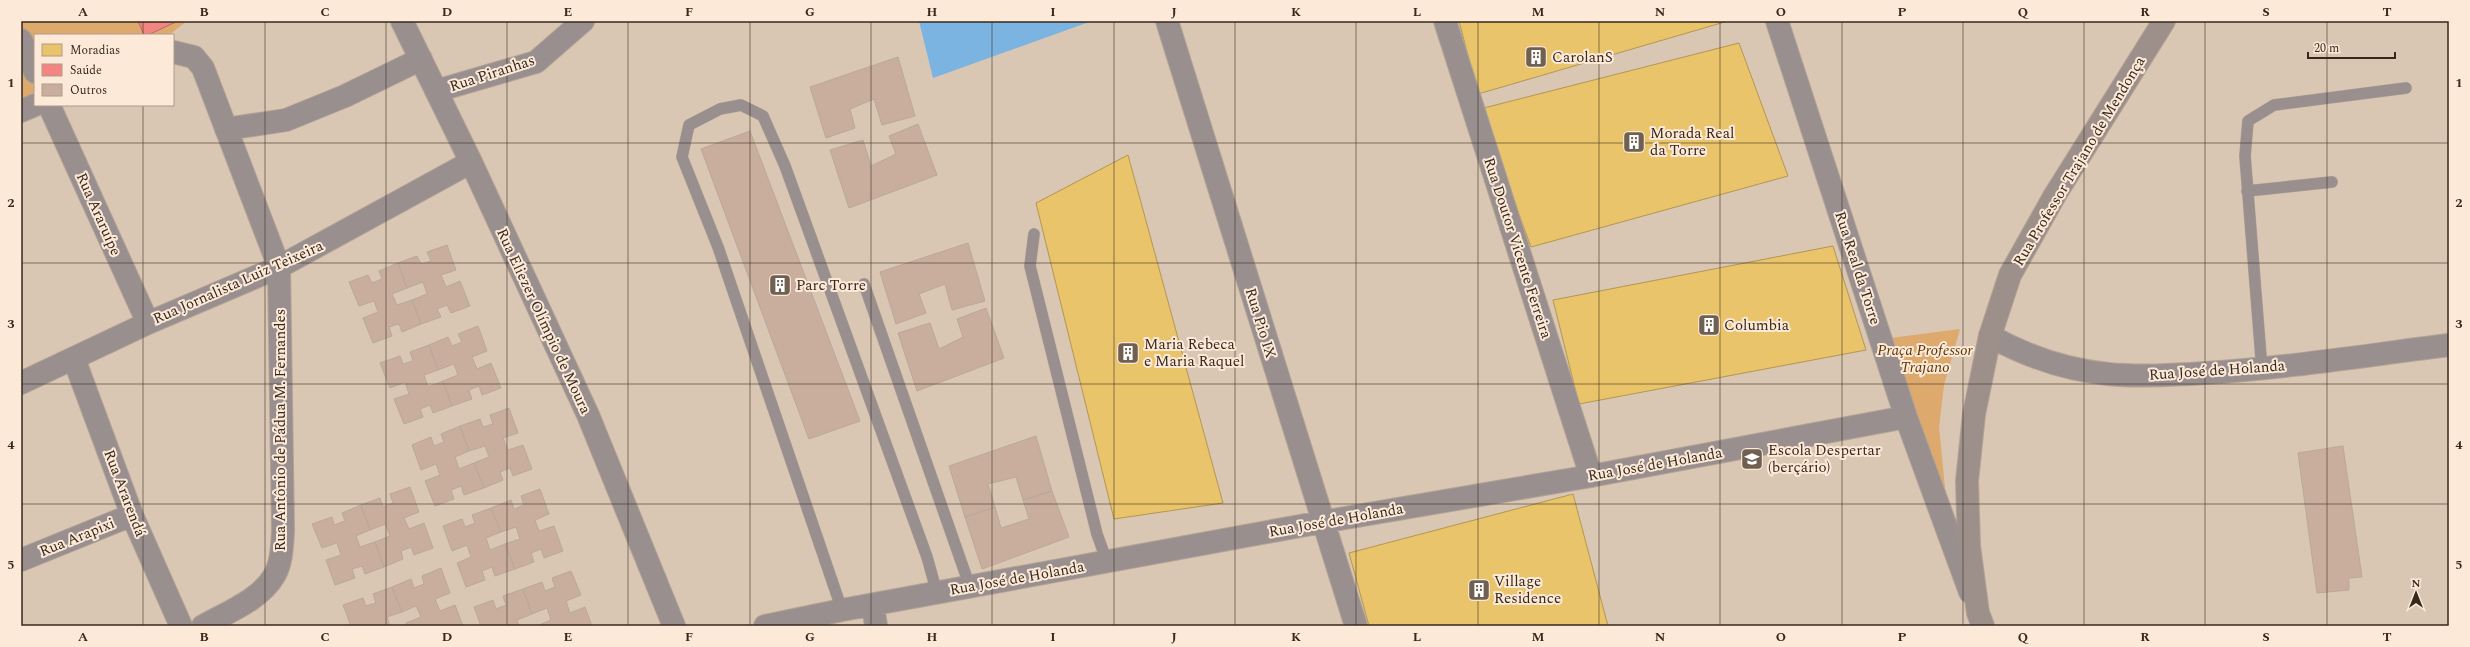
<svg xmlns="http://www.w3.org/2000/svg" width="2470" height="647" font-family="Spectral,serif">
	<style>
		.green { fill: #dea96c }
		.water { fill: #7bb4e1 }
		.homes { fill: #e9c46a; stroke: #b39653 }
		.health { fill: #f28482; stroke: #ba6963 }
		.building { fill: #caae9d; stroke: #b9a89b }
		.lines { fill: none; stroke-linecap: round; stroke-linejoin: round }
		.service-casing { stroke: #b2a395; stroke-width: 12 }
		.minor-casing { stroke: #b2a395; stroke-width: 24 }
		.primary-casing { stroke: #b2a395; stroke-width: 24 }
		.service { stroke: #988f8e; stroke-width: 11 }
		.minor { stroke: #988f8e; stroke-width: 22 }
		.primary { stroke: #9d908a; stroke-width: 22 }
		.grid { fill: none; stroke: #36291c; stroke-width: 1; stroke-opacity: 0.55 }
		.labels { text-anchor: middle; stroke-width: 4; stroke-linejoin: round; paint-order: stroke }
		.poi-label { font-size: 15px; fill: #36291c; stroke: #fce9d8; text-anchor: start }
		.street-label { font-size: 15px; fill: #36291c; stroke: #fce9d8 }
		.park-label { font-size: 15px; font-style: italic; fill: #5c3604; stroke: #fce9d8 }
		.neatline { fill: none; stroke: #36291c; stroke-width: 1.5 }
		.grid-label { font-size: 13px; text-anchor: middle; font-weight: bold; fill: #36291c }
	</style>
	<rect width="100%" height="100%" fill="#d9c6b3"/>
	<path class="green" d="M21 21H187L169 35H35V95L21 101Z
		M1960 329 1944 385 1939 427 1946 498 1891 338Z"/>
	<path class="water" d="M919 21H1092L933 78Z"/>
	<path class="homes" d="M1459 21H1728L1478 94Z
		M1739 43 1788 176 1531 247 1480 109Z
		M1128 155 1223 503 1114 519 1036 203Z
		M1833 246 1866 350 1579 404 1553 300Z
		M1573 494 1608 626H1369L1349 553Z"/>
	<path class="health" d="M138 21H178L148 35H144Z"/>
	<path class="building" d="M898 57 915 116 882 125 874 99 850 109 855 128 826 138 810 87Z
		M918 124 937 175 849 208 830 150 863 140 871 166 896 154 889 136Z
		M750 131 860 421 809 439 701 149Z
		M968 243 985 301 952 310 945 284 919 294 926 313 896 324 880 272Z
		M447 245 456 270 441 275 446 287 460 281 470 306 451 313 447 305 437 309 441 317 421 324 412 300 427 294 423 282 407 288 398 263 417 256 421 264 431 261 427 252Z
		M398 263 407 288 392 294 397 305 412 300 421 324 402 332 399 324 389 327 392 336 373 343 363 318 378 312 374 301 359 306 349 282 368 275 372 283 382 279 379 271Z
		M986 308 1004 358 917 391 898 333 930 323 939 349 963 337 957 319Z
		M478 326 487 351 472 357 477 369 491 363 501 388 482 395 479 386 469 390 472 399 452 406 443 381 458 375 454 364 438 370 429 345 448 337 452 346 462 342 458 334Z
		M429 345 438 370 424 375 428 387 443 381 452 406 433 413 430 405 420 409 423 417 404 424 394 399 409 394 405 382 390 388 380 363 400 356 403 364 413 361 410 352Z
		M509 408 518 433 503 438 508 450 523 445 532 469 513 476 510 468 500 472 503 480 484 488 474 463 489 457 485 446 469 451 460 426 480 419 483 427 493 424 490 415Z
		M460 426 469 451 455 457 459 469 474 463 484 488 464 495 461 486 451 490 454 499 435 506 425 481 440 475 436 464 421 470 412 445 431 437 434 446 444 442 441 434Z
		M1036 436 1052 491 1023 500 1016 477 988 484 995 507 965 517 949 466Z
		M2343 446 2362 577 2349 578V590L2317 593 2298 453Z
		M410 487 419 512 404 518 409 529 424 523 433 548 414 555 411 547 401 551 403 559 384 567 375 542 390 536 385 524 370 530 361 505 380 498 383 507 393 503 390 494Z
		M540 489 549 514 535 520 539 531 554 526 563 551 544 558 541 549 531 553 534 562 515 569 505 544 520 539 516 527 501 532 491 508 511 500 514 509 524 505 521 496Z
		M1052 491 1069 537 982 569 965 517 995 507 1001 528 1029 519 1023 500Z
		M361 505 370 530 356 536 360 547 375 542 384 567 365 574 362 566 352 569 355 578 335 585 326 560 341 555 337 543 322 548 312 524 332 517 334 525 345 521 342 513Z
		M491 508 501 532 486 538 490 550 505 544 515 569 495 576 492 567 482 571 485 580 466 587 457 563 471 557 467 545 452 551 443 526 462 519 465 527 475 523 472 515Z
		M441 568 450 593 435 599 440 611 455 605 463 626H407L406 623 421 617 416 606 402 612 392 587 411 579 414 588 424 584 422 576Z
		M571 571 581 595 566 601 570 613 585 607 592 626H537L551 620 547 608 532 614 523 589 542 582 545 591 555 587 552 578Z
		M392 587 402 612 387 617 390 626H369L368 624 351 626 343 605 363 598 366 606 376 603 373 594Z
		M523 589 532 614 517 620 519 626H481L474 607 493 600 496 609 506 605 503 596Z"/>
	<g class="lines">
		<g class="service-casing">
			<path id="service" d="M2247 191 2332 182
				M1034 234 1030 266 1097 534 1107 562
				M864 284 970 587
				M2262 370 2245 156 2248 121 2274 105 2406 88
				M842 610 718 247 682 157 689 125 720 109 741 105 763 116 785 166 927 557 937 593"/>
		</g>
		<g class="minor-casing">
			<path id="minor" d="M402 21 471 162 588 415 674 626
				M1167 21 1356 626
				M1445 21 1591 476
				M1777 21 1906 417 1970 592
				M21 40 35 72
				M173 52 194 57 203 68 279 267 283 531C282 545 282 563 274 576 260 600 226 613 203 626
				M436 91 536 62 583 21
				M49 105 148 323
				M21 111 35 105
				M226 129 286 120 345 96 421 59
				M1990 336C2026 356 2066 370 2108 374 2140 377 2173 375 2205 373 2287 368 2368 355 2449 345
				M74 359 132 515 181 626
				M21 383 148 323 279 267 471 162
				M21 560 132 515
				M873 605 876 626
				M765 626 842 610 1322 522 1591 476 1906 417"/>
		</g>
		<g class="primary-casing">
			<path id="primary" d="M1983 626 1978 613 1969 546 1967 481 1974 414 1990 336 2010 275 2055 195 2164 21"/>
		</g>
		<use href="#service" class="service"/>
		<use href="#minor" class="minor"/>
		<use href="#primary" class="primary"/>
	</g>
	<path class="grid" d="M143 21V35M265 21V626M386 21V626M507 21V626M628 21V626M750 21V626M871 21V626M992 21V626M1114 21V626M1235 21V626M1356 21V626M1478 21V626M1599 21V626M1720 21V626M1842 21V626M1963 21V626M2084 21V626M2205 21V626M2327 21V626M143 105V626M21 143H2449M21 263H2449M21 384H2449M21 504H2449"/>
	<defs>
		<g id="building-square" transform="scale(1.15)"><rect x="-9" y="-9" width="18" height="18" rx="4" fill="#6f6051" stroke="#fce9d8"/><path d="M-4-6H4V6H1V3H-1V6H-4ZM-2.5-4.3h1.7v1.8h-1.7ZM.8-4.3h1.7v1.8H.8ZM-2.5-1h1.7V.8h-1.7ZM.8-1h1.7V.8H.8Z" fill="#fff"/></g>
		<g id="school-square" transform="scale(1.15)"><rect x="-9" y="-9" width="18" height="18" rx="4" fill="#6f6051" stroke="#fce9d8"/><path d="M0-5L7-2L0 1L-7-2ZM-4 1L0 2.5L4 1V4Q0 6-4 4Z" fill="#fff"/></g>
	</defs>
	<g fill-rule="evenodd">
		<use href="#building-square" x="1536" y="57"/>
		<use href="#building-square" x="1634" y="142"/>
		<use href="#building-square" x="780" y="285"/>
		<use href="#building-square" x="1709" y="325"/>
		<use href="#building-square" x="1128" y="353"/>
		<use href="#school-square" x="1752" y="459"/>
		<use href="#building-square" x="1479" y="590"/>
	</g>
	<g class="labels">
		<g class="poi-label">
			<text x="1552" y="62">CarolanS</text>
			<text x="1650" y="138">Morada Real<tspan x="1650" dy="17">da Torre</tspan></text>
			<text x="796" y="290">Parc Torre</text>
			<text x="1724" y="330">Columbia</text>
			<text x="1144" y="349">Maria Rebeca<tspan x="1144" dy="17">e Maria Raquel</tspan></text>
			<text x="1768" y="455">Escola Despertar<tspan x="1768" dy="17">(berçário)</tspan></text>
			<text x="1494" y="586">Village<tspan x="1494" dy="17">Residence</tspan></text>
		</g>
		<g class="street-label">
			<text transform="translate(492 73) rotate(-18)" y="5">Rua Piranhas</text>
			<text transform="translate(2079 161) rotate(-59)" y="5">Rua Professor Trajano de Mendonça</text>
			<text transform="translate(99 214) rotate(66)" y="5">Rua Araruípe</text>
			<text transform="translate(1518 248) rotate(72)" y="5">Rua Doutor Vicente Ferreira</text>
			<text transform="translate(1858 268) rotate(72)" y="5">Rua Real da Torre</text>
			<text transform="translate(238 282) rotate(-24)" y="5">Rua Jornalista Luiz Teixeira</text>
			<text transform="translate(544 321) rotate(65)" y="5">Rua Eliezer Olímpio de Moura</text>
			<text transform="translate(1261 323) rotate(73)" y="5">Rua Pio IX</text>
			<text transform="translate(2217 370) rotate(-4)" y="5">Rua José de Holanda</text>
			<text transform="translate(280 430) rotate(-90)" y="5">Rua Antônio de Pádua M. Fernandes</text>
			<text transform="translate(1655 464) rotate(-10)" y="5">Rua José de Holanda</text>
			<text transform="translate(125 493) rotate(69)" y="5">Rua Ararendá</text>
			<text transform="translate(1336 520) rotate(-10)" y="5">Rua José de Holanda</text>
			<text transform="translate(77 537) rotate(-22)" y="5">Rua Arapixi</text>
			<text transform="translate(1017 578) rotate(-10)" y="5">Rua José de Holanda</text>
		</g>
		<g class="park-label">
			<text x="1925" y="355">Praça Professor<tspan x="1925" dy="17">Trajano</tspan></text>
		</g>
	</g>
	<rect width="2470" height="647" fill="none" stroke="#fce9d8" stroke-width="44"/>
	<rect x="34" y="34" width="140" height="72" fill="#fce9d8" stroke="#ad9c8d"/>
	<rect x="42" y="44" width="20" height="12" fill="#e9c46a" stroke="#ad9c8d"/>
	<text x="70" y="54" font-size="12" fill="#36291c">Moradias</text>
	<rect x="42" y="64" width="20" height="12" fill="#f28482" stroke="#ad9c8d"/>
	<text x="70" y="74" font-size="12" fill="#36291c">Saúde</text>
	<rect x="42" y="84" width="20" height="12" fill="#caae9d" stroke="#ad9c8d"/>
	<text x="70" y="94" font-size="12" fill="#36291c">Outros</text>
	<g transform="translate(2416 593)" stroke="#fce9d8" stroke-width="3" paint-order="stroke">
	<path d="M0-3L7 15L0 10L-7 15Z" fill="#36291c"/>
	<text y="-6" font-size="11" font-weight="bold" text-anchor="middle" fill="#36291c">N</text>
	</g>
	<path d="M2308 52v6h87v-6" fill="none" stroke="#36291c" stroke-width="2"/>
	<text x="2314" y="52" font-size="12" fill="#36291c" stroke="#fce9d8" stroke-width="3" paint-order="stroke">20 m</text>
	<rect x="22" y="22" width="2426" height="603" class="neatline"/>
	<g class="grid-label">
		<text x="83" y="16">A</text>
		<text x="204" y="16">B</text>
		<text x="325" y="16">C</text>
		<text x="447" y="16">D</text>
		<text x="568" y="16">E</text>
		<text x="689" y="16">F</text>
		<text x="810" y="16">G</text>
		<text x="932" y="16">H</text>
		<text x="1053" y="16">I</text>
		<text x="1174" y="16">J</text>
		<text x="1296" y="16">K</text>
		<text x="1417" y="16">L</text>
		<text x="1538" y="16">M</text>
		<text x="1660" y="16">N</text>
		<text x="1781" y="16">O</text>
		<text x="1902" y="16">P</text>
		<text x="2023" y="16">Q</text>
		<text x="2145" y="16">R</text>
		<text x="2266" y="16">S</text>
		<text x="2387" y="16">T</text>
		<text x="11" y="87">1</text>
		<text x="2459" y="87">1</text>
		<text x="11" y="207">2</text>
		<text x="2459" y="207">2</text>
		<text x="11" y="328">3</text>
		<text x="2459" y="328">3</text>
		<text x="11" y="449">4</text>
		<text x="2459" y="449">4</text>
		<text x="11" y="569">5</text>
		<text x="2459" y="569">5</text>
		<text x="83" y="641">A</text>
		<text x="204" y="641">B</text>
		<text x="325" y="641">C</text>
		<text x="447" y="641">D</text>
		<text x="568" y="641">E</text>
		<text x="689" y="641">F</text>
		<text x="810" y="641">G</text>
		<text x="932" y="641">H</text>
		<text x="1053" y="641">I</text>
		<text x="1174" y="641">J</text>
		<text x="1296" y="641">K</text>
		<text x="1417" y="641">L</text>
		<text x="1538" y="641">M</text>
		<text x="1660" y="641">N</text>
		<text x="1781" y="641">O</text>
		<text x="1902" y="641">P</text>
		<text x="2023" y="641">Q</text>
		<text x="2145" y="641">R</text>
		<text x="2266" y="641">S</text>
		<text x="2387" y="641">T</text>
	</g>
</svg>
